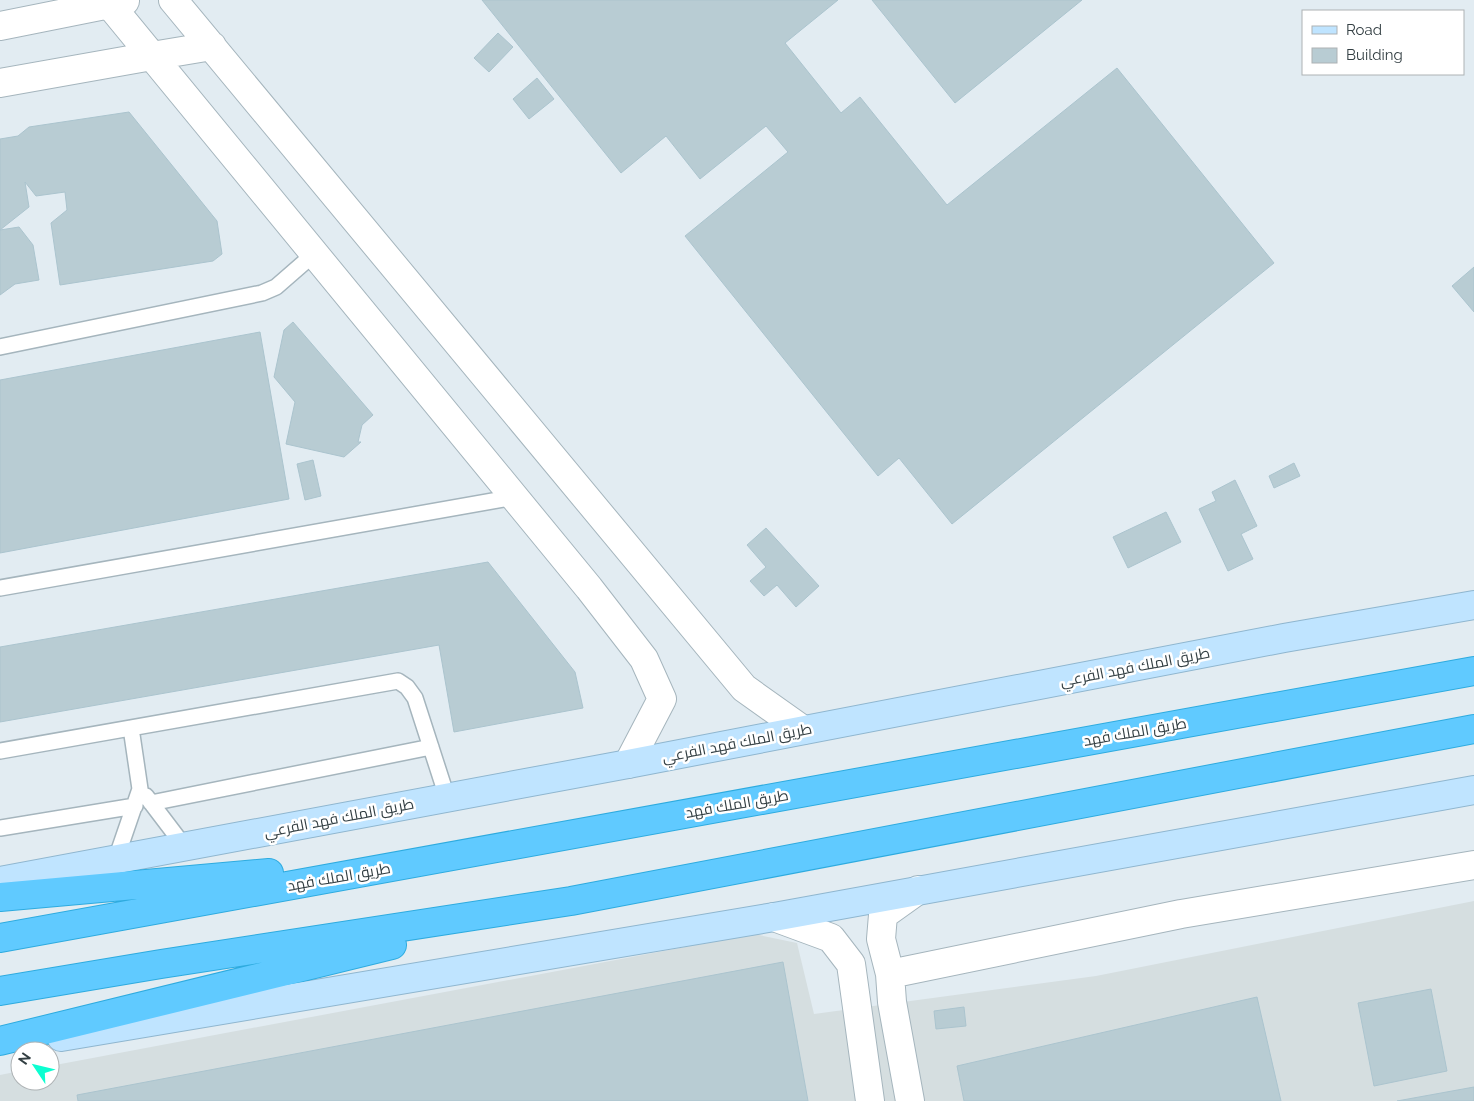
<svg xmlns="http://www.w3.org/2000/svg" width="1474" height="1101" font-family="Raleway,Cairo,sans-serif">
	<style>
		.industrial { fill: #d5dee0 }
		.building { fill: #b8ccd3; stroke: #abc4ce }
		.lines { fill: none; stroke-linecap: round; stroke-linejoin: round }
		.lane-casing { stroke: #a5b5bd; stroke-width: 18 }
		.street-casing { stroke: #a5b5bd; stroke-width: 30 }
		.secondary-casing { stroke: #8fb6cf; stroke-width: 30 }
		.highway-casing { stroke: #2eabdf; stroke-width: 30 }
		.lane { stroke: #fff; stroke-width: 15 }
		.street { stroke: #fff; stroke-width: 28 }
		.secondary { stroke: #bfe4ff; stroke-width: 28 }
		.highway { stroke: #60caff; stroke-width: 28 }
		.labels { text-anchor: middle; stroke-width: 5; stroke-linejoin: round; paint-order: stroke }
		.street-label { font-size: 15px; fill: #333f43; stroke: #fff }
	</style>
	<rect width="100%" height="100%" fill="#e2ecf2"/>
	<path class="industrial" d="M1474 901V1101H0V1075L20 1071V1081H50V1066L754 934 797 943 814 1014 1096 976Z"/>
	<path class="building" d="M482 0H838L785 43 841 113 860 97 947 205 1117 68 1274 263 952 524 899 458 878 476 685 236 788 152 766 126 700 179 666 136 621 173Z
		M872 0H1082L955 103Z
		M498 33 513 47 489 72 474 58Z
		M537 78 554 99 529 119 513 99Z
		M129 112 217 221 222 254 213 261 60 285 51 223 67 210 65 192 36 196 25 182 29 207 0 230V139L18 136 29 127Z
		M19 227 33 245 39 280 15 284 0 295V230Z
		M1474 267V312L1452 286Z
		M293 322 373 415 362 425 358 442H361L344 457 286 444 295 402 274 377 284 330Z
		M260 332 289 499 0 553V380Z
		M313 460 321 496 305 500 297 464Z
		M1294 463 1300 476 1274 488 1269 476Z
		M1235 480 1257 526 1241 534 1253 559 1228 571 1199 509 1216 501 1212 492Z
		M1166 512 1181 542 1128 568 1113 537Z
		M766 528 819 586 796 607 777 585 764 596 750 581 766 567 747 545Z
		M488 562 575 672 583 708 454 732 439 645 0 722V647Z
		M783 962 808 1101H78L77 1095Z
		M1431 989 1447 1071 1374 1086 1358 1003Z
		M1257 997 1281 1101H964L957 1066Z
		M964 1007 966 1026 936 1029 934 1011Z
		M1474 1087V1101H1397Z"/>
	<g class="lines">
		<g class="lane-casing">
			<path id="lane" d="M0 347 262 293 276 287 315 253
				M0 588 515 497
				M0 751 398 681 407 687 415 698 447 797
				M146 796 184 846
				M151 803 431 747
				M0 828 135 806
				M116 859 140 789 131 728"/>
		</g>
		<g class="street-casing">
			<path id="street" d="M106 0 589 588 644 659 662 699 628 764
				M173 0 744 688 803 730
				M0 26 125 1
				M0 83 152 56 212 46
				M774 917 831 938 851 964 870 1101
				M890 974 1181 914 1474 865
				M910 1101 892 1002 890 974 881 939 883 915 918 890"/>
		</g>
		<g class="secondary-casing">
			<path id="secondary" d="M0 881 628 764 1284 638 1474 605
				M61 1037 774 917 1474 790"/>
		</g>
		<g class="highway-casing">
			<path id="highway" d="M0 897 269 873
				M0 938 1474 671
				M0 991 161 964 571 901 1474 729
				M0 1041 392 945"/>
		</g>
		<use href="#lane" class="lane"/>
		<use href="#street" class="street"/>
		<use href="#secondary" class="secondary"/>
		<use href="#highway" class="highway"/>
	</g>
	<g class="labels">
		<g class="street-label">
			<text transform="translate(1135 667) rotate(-11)" y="5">طريق الملك فهد الفرعي</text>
			<text transform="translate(1135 732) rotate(-10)" y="5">طريق الملك فهد</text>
			<text transform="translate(737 743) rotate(-11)" y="5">طريق الملك فهد الفرعي</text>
			<text transform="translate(737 804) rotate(-10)" y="5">طريق الملك فهد</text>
			<text transform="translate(339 818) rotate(-11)" y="5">طريق الملك فهد الفرعي</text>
			<text transform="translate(339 877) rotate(-10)" y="5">طريق الملك فهد</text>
		</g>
	</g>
	<rect x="1302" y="10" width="162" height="65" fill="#ffffff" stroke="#adb2b4"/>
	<rect x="1312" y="26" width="25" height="8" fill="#bfe4ff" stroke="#adb2b4"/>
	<text x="1346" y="35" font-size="15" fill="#333f43">Road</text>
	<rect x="1312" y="48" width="25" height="15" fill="#b8ccd3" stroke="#adb2b4"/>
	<text x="1346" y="60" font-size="15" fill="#333f43">Building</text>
	<g transform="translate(35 1066) rotate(305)"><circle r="24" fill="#ffffff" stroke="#adb2b4"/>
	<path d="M0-4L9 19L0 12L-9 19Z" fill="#0dfed1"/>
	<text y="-8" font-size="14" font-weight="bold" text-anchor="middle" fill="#333f43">N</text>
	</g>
</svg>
